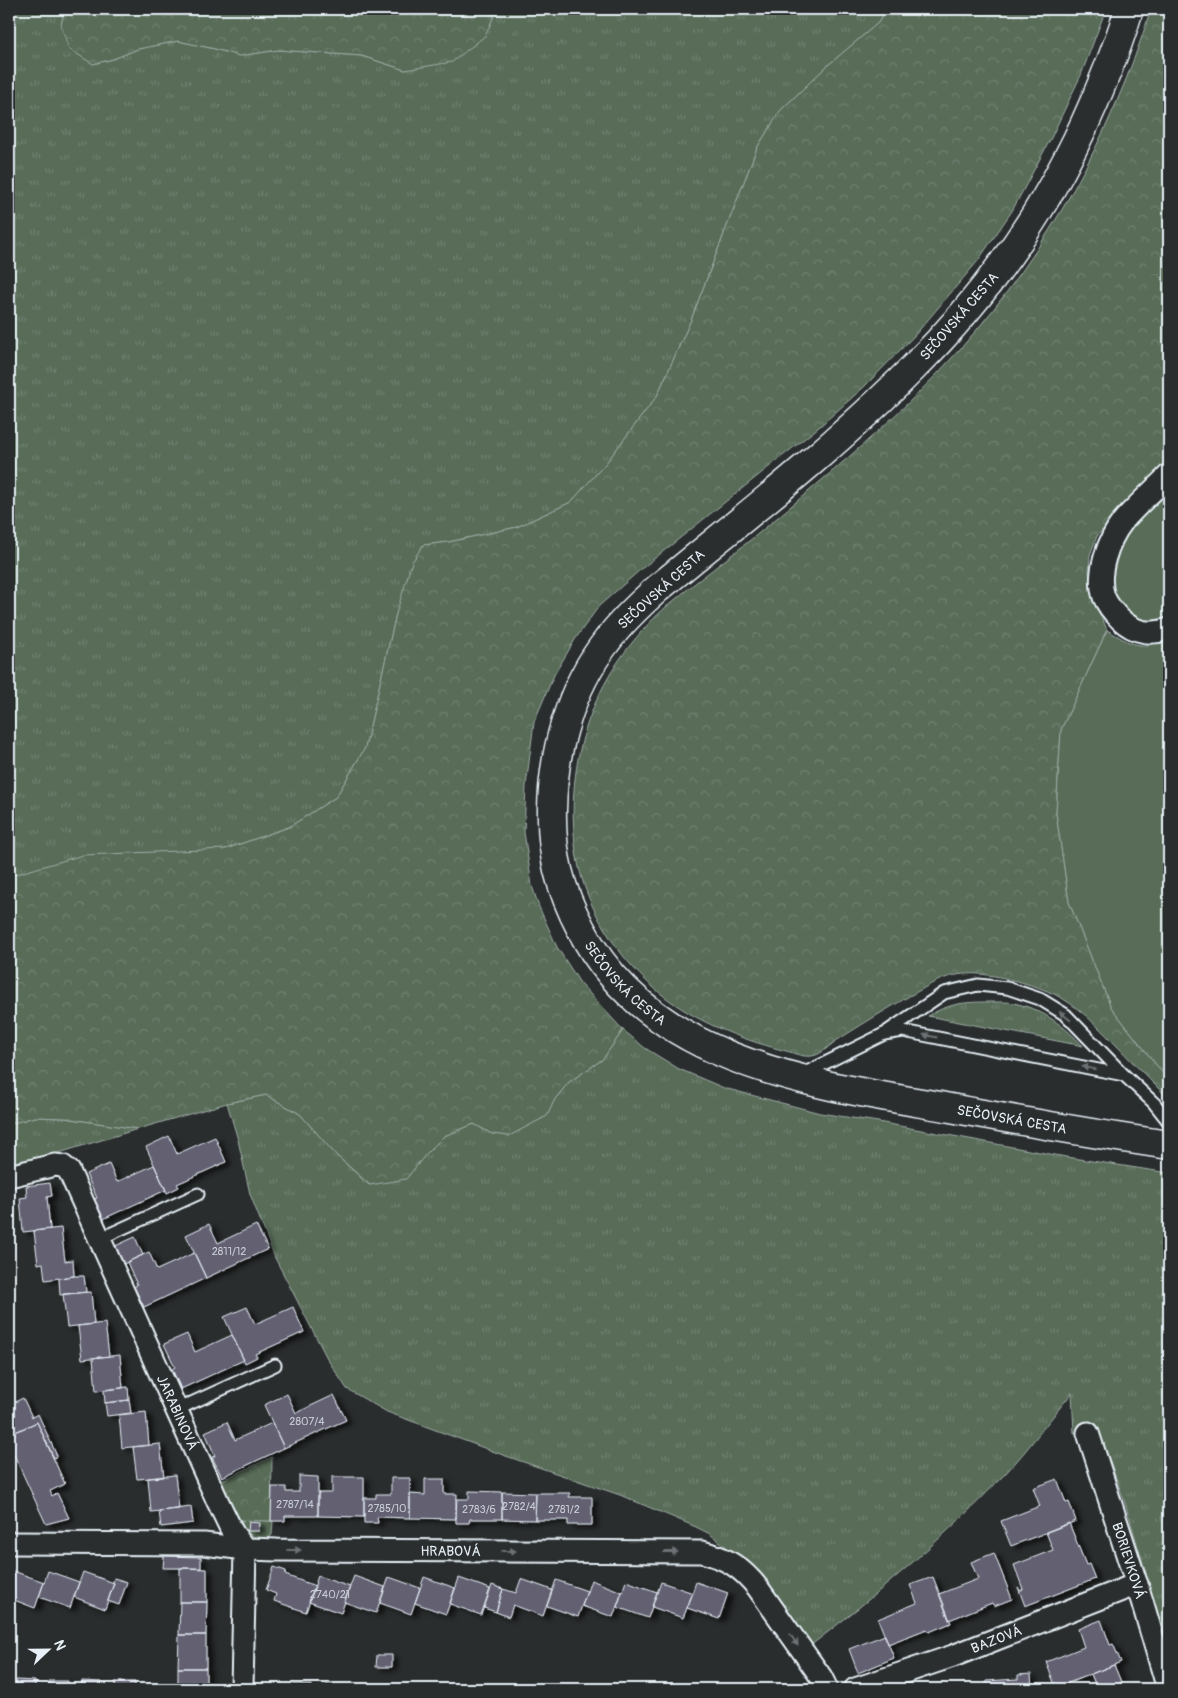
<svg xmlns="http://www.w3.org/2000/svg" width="1178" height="1698" font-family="Pangolin,sans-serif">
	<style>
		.grass { fill: url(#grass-tufts); stroke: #a0aea8 }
		.forest { fill: url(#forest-crowns); stroke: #a0aea8 }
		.garden { fill: #586c58; stroke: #a0aea8 }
		.building { fill: #636072; stroke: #e8f1f8; filter: url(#shadow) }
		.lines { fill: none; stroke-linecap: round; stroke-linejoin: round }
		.service-casing { stroke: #e8f1f8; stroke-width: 15 }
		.minor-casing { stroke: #e8f1f8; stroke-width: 25 }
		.primary-casing { stroke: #e8f1f8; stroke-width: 31 }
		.service { stroke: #2a2d2e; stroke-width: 11 }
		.minor { stroke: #2a2d2e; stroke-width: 21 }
		.primary { stroke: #2a2d2e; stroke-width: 28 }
		.oneway { fill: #6c7275 }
		.labels { text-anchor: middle; stroke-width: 4; stroke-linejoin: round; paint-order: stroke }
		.number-label { font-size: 11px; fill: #c7cdd6 }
		.street-label { font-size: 14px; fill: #e8f1f8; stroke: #2a2d2e }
	</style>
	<defs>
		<pattern id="grass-tufts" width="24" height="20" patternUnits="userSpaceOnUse" patternTransform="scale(1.25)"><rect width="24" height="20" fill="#586c58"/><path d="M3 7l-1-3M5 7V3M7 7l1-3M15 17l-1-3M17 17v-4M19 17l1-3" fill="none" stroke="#708171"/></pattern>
		<pattern id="forest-crowns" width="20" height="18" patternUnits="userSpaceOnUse" patternTransform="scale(1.25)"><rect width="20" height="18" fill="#586c58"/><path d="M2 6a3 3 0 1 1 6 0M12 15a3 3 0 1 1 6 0" fill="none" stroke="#708171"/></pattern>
		<filter id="shadow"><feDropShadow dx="5.5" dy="3" stdDeviation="2.5" flood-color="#0009"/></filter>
	</defs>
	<rect width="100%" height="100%" fill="#2a2d2e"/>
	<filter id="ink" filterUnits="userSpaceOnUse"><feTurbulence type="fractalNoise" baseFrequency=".02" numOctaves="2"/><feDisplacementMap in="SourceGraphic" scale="10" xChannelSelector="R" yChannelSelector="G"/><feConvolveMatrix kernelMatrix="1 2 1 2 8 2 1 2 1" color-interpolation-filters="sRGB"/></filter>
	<g filter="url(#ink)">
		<path class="grass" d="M9 9H65L61 25 93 64 113 59 138 49 178 41 215 49 239 56 278 50 362 56 405 70 485 36 497 9H887L878 23 827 66 780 111 757 148 691 320 657 396 606 463 571 502 517 527 449 542 423 545 396 614 365 748 336 797 289 827 226 849 176 853 13 875 9 878Z
			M999 1002C1005 1002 1012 1002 1018 1004 1043 1010 1066 1027 1083 1046L928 1016C953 1001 970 1002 999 1002Z
			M623 1030 645 1048 679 1069 724 1088 820 1113 878 1122 1066 1157 1169 1173V1651L1125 1503 1097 1425 1074 1433 1072 1393C1049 1420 1028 1450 1004 1475 944 1538 879 1593 810 1646L748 1564 710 1534 696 1527 620 1495 503 1455 387 1412 347 1389 328 1360 275 1258 250 1194 238 1140 227 1103 266 1095 300 1114 336 1155 369 1185 426 1154 444 1136 474 1124 492 1134 546 1116 555 1099 569 1082 603 1059Z
			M35 1117 64 1118 138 1129 9 1168V1124Z
			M236 1520 273 1521 272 1535 267 1539C252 1538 244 1533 236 1520Z"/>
		<path class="forest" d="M65 9H497L485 36 452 62 405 70 362 56 278 50 239 56 215 49 178 41 138 49 113 59 93 64 69 49 61 25Z
			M887 9H1106L1081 75 1051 138 1012 211 977 262 915 335 864 387 819 427 640 570 599 606 576 638 554 675 534 722 526 786 524 832 532 886 539 907 557 947 580 983 623 1030 603 1059 569 1082 555 1099 547 1116 509 1136 492 1134 474 1124 444 1136 426 1154 406 1179 370 1185 336 1155 300 1114 266 1095 227 1103 138 1129 64 1118 35 1117 9 1124V878L13 875 83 855 226 849 289 827 336 797 365 748 396 614 412 562 423 545 449 542 517 527 571 502 606 463 657 396 691 320 757 148 780 111 827 66 878 23Z
			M1151 9H1169V459L1097 536 1090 555 1089 571 1093 596 1107 630 1061 730 1056 813 1069 902 1111 1007 1169 1081V1099C1152 1082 1135 1065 1118 1047 1103 1032 1088 1016 1071 1004 1051 990 1027 983 1004 978 977 972 957 971 933 983 901 1000 869 1020 839 1039 832 1043 824 1052 816 1055 808 1058 798 1055 790 1052 746 1041 702 1025 665 997 618 961 581 903 575 844 565 751 597 669 666 607 696 581 729 558 759 533 829 474 900 417 961 348 1048 250 1112 134 1151 9Z
			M272 1457 271 1521 236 1520 218 1482Z"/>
		<path class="garden" d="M1169 489V619L1167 621 1146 622 1132 616 1115 598 1111 589 1112 557 1129 527Z
			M1107 630C1133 645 1140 651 1169 638V1081L1111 1007 1069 902 1056 813 1061 730Z"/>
		<path class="building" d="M169 1136 177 1154 215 1137 226 1162 177 1184 179 1187 167 1193 146 1147Z
			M109 1164 117 1182 154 1165 166 1190 103 1219 94 1199 97 1198 86 1174Z
			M50 1183 52 1196 47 1197 50 1229 23 1232 20 1198 27 1197 26 1186Z
			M209 1224 218 1243 256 1225 268 1249 206 1278 186 1235Z
			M61 1228 65 1261 73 1260 74 1276 45 1280 43 1263 38 1264 34 1231Z
			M135 1237 143 1255 119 1266 111 1248Z
			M149 1252 157 1270 194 1253 206 1278 144 1307 134 1287 137 1285 127 1262Z
			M74 1276H84L86 1292 60 1295 59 1278Z
			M91 1292 94 1324 67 1327 63 1294Z
			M247 1307 255 1324 293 1307 304 1332 255 1354 257 1357 245 1363 224 1317Z
			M105 1323 109 1356 82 1359 78 1326Z
			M187 1334 195 1352 232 1335 244 1360 181 1389 172 1369 175 1367 164 1344Z
			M120 1355 123 1388 96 1391 93 1358Z
			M128 1387 129 1400 105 1403 104 1390Z
			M287 1394 296 1413 334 1395 346 1420 284 1448 264 1405Z
			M23 1398 32 1417 38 1414 57 1456 54 1458 37 1422 9 1435V1405Z
			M129 1400 131 1413 107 1416 105 1403Z
			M146 1412 149 1445 122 1448 119 1415Z
			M37 1422 65 1484 50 1491 52 1496 57 1493 69 1518 46 1524 9 1444V1435Z
			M227 1422 235 1440 272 1423 284 1448 222 1477 212 1457 215 1456 205 1432Z
			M160 1444 164 1477 137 1479 133 1447Z
			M175 1475 179 1509 151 1512 148 1478Z
			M299 1476 318 1477V1516H285V1521H271L272 1487H286V1492H299Z
			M332 1477H364V1517L318 1516V1493H332Z
			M391 1478H410V1518L377 1517 378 1523H364V1498H376V1494H391Z
			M425 1479H444V1494H457L456 1519 410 1518V1494L425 1495Z
			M1057 1479 1066 1503 1069 1502 1076 1521 1011 1546 1001 1521 1040 1506 1033 1488Z
			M469 1491 502 1492V1519H470L469 1523H456V1499H469Z
			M502 1492 536 1493 535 1520 502 1519Z
			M536 1493H570L569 1497H592V1525H568V1520H535Z
			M191 1507 193 1523 161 1527 159 1511Z
			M249 1522 260 1523 259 1531H248Z
			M1069 1523 1086 1565 1089 1564 1095 1579 1025 1606 1018 1587 1020 1591 1023 1589 1014 1565 1053 1550 1046 1532Z
			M994 1553 1012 1599 994 1606 992 1603 949 1620 939 1594 978 1579 971 1562Z
			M164 1556 201 1557V1568H163Z
			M274 1567 286 1571 285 1575 315 1586 306 1612 274 1601 276 1594 266 1590Z
			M180 1568 207 1569V1602H180Z
			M13 1571 44 1582 35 1608 9 1598V1582Z
			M48 1571 79 1582 70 1608 39 1597Z
			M83 1572 114 1583 105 1609 74 1597Z
			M318 1576 350 1587 341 1613 309 1602Z
			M354 1576 385 1587 376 1613 344 1602Z
			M389 1577 420 1588 411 1614 380 1603Z
			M424 1577 455 1588 446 1614 415 1603Z
			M933 1577 951 1623 929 1632 927 1629 888 1644 878 1619 917 1603 910 1585Z
			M114 1578 127 1582 119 1605 108 1601 114 1583 113 1582Z
			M459 1578 490 1589 481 1615 450 1604Z
			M521 1579 552 1590 543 1616 513 1605 509 1617 496 1612 503 1589 516 1593Z
			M556 1580 587 1591 578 1617 547 1606Z
			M591 1580 622 1592 613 1617 582 1606Z
			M626 1581 657 1592 648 1618 617 1607Z
			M661 1582 693 1593 683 1618 652 1607Z
			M696 1582 728 1593 719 1619 687 1608Z
			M492 1585 503 1589 496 1612 484 1608Z
			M180 1602H207L206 1635H179Z
			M1101 1620 1110 1645 1113 1644 1121 1662 1056 1688 1046 1662 1084 1647 1078 1629Z
			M179 1635H206V1668H178Z
			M885 1635 894 1658 858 1673 849 1649Z
			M377 1655H392V1667H376Z
			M1114 1665 1124 1689H1097L1091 1674Z
			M178 1668H206V1689H178Z
			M1031 1674 1032 1689H986V1681L1018 1679V1675Z
			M16 1680 35 1681V1689H16Z
			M49 1681H68V1689H49Z
			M82 1681 101 1682V1689H82Z
			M115 1682H135V1689H115Z
			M293 1685H312V1689H293Z
			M326 1685 345 1686V1689H326Z
			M359 1686H378V1688L391 1689H359Z
			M426 1687H444V1689H426Z
			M751 1687 770 1688V1689H751Z
			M459 1688H478V1689H459Z"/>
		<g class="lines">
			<g class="service-casing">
				<path id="service" d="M888 1031 944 993 978 985 1007 988 1040 999 1066 1015 1124 1075
					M803 1074 884 1034 903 1031 1124 1075 1154 1103 1169 1122
					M99 1239 198 1194
					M176 1410 275 1365"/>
			</g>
			<g class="minor-casing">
				<g id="minor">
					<path d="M1169 475C1154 490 1137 505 1123 521 1108 540 1096 574 1104 597 1107 604 1115 614 1120 619 1135 633 1150 635 1169 629"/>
					<path id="s1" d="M9 1176 55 1165 63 1166 69 1171 218 1502 233 1533 245 1549 242 1689"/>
					<path id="s2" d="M1088 1433 1142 1601 1168 1689"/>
					<path id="s3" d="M9 1543 204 1544 245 1549 277 1550 702 1552C727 1558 742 1568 758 1588L821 1677 827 1689"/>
					<path id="s4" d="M855 1689 953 1656 1137 1584"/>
				</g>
			</g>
			<g class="primary-casing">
				<g id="primary">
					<path id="s5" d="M1129 9C1122 33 1113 57 1103 81 1060 189 995 287 912 369 833 449 743 518 657 589 639 605 621 622 607 641 570 688 553 751 552 810 551 854 560 889 581 929 649 1062 812 1084 945 1107 1020 1121 1094 1134 1169 1145"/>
				</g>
			</g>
			<use href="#service" class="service"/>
			<use href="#minor" class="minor"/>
			<use href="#primary" class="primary"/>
		</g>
		<defs><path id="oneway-solid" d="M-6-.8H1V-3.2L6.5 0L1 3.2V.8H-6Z" transform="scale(1.25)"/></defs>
		<g class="oneway">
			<use href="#oneway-solid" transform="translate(1065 1016) rotate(-142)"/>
			<use href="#oneway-solid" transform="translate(930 1036) rotate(-169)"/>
			<use href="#oneway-solid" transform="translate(1089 1068) rotate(-169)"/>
			<use href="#oneway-solid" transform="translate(294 1550)"/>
			<use href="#oneway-solid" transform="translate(509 1551)"/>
			<use href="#oneway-solid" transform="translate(671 1552)"/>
			<use href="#oneway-solid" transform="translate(794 1640) rotate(55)"/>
		</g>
	</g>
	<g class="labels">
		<g class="number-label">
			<text x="229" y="1255">2811/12</text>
			<text x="307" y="1425">2807/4</text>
			<text x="295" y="1508">2787/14</text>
			<text x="519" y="1510">2782/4</text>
			<text x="387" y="1512">2785/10</text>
			<text x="479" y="1513">2783/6</text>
			<text x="564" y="1513">2781/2</text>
			<text x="330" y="1598">2740/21</text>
		</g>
		<g class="street-label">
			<text transform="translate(959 316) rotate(-49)" y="5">SEČOVSKÁ CESTA</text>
			<text transform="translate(661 589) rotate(-42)" y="5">SEČOVSKÁ CESTA</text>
			<text dy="5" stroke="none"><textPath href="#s5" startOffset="1209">SEČOVSKÁ CESTA</textPath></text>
			<text dy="5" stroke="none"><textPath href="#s5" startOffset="1628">SEČOVSKÁ CESTA</textPath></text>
			<text dy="5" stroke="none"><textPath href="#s1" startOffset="328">JARABINOVÁ</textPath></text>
			<text dy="5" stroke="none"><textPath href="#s3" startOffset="442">HRABOVÁ</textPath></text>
			<text dy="5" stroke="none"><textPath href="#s2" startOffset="134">BORIEVKOVÁ</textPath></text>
			<text dy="5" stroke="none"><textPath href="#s4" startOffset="150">BAZOVÁ</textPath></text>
		</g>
	</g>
	<rect width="1178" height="1698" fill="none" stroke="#2a2d2e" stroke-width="30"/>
	<rect x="15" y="15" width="1148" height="1668" fill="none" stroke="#e8f1f8" stroke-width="2" filter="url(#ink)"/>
	<g transform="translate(48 1650) rotate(68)" stroke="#2a2d2e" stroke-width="4" paint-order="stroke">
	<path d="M0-4L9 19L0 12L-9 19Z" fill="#e8f1f8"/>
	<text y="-8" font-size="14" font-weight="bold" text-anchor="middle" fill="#e8f1f8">N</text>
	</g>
</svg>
